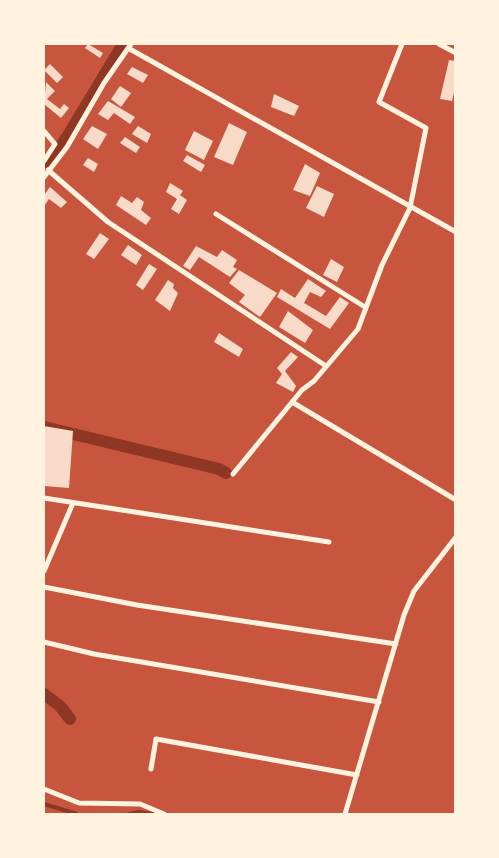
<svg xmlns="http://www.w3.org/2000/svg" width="499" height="858" font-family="Overpass,sans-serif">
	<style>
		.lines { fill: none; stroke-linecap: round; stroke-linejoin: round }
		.stream { stroke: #8f3625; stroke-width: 4 }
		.canal { stroke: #8f3625; stroke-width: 12 }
		.building { fill: #f7dbc8 }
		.minor { stroke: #fff3e0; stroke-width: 5 }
	</style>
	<rect width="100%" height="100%" fill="#c8553d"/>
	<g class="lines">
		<path class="stream" d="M44 804 77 814
			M129 814 139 812 153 814"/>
		<path class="canal" d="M44 169 67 137 123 44
			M44 427 219 469 226 473
			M44 694 60 706 70 719"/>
	</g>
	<path class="building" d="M88 44 103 53 100 58 85 48Z
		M449 60 456 61V84L452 101 440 99Z
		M50 64 63 77 57 83 44 70Z
		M132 67 148 75 143 83 127 74Z
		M46 82 55 91 47 99 60 109 64 104 69 108 61 118 44 104Z
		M120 86 131 93 121 107 111 99Z
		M274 94 299 106 294 116 271 107Z
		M108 101 135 117 130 124 114 113 108 120 98 114Z
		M229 123 247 132 233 165 214 157Z
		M92 126 107 134 98 149 83 139Z
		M138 126 151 134 147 143 132 134Z
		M194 131 213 141 204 160 185 150Z
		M125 137 140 147 136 153 120 143Z
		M187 155 205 165 201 172 183 161Z
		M88 158 98 164 94 172 83 165Z
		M305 164 320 173 310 196 293 190Z
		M170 183 183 191 180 195 187 200 179 214 171 209 177 199 166 192Z
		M317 186 334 194 324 217 306 208Z
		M50 187 67 202 61 208 49 199 44 206V195Z
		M121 196 132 203 137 197 144 202 141 210 151 218 146 225 116 205Z
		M100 233 109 239 94 259 86 254Z
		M128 245 142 255 136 265 121 255Z
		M196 246 217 257 222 250 237 260 233 267 237 269 230 277 199 257 190 270 183 266Z
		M331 259 344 267 337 282 323 275Z
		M149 264 157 269 143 290 136 285Z
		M239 270 277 293 260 317 239 302 245 295 229 283Z
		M308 279 326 291 321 297 310 292 304 303 326 316 340 297 349 303 330 329 277 297 281 289 295 298Z
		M168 280 174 284 173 288 178 293 170 311 155 300Z
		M288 311 313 330 305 343 279 327Z
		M219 333 243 349 239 357 214 342Z
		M291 352 298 357 285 371 296 386 293 392 276 383 282 374 277 368Z
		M44 426 73 431 69 488 44 486Z"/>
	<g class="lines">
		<path class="minor" d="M439 44 456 53
			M128 48 456 232
			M44 131 55 144 44 161
			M48 170 108 222 326 366
			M44 177 67 147 104 83 131 44
			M216 214 365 307
			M292 402 456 500
			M233 474 302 390 314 381 358 329 382 265 410 208 426 128 379 102 402 44
			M44 498 329 542
			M44 571 73 503
			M44 587 137 605 396 644
			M44 642 94 654 379 702
			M151 769 156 739 357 775
			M44 789 79 803 140 804 164 814
			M345 814 404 615 414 591 456 537"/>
	</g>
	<rect width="499" height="858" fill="none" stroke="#fff3e0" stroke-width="90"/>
</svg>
